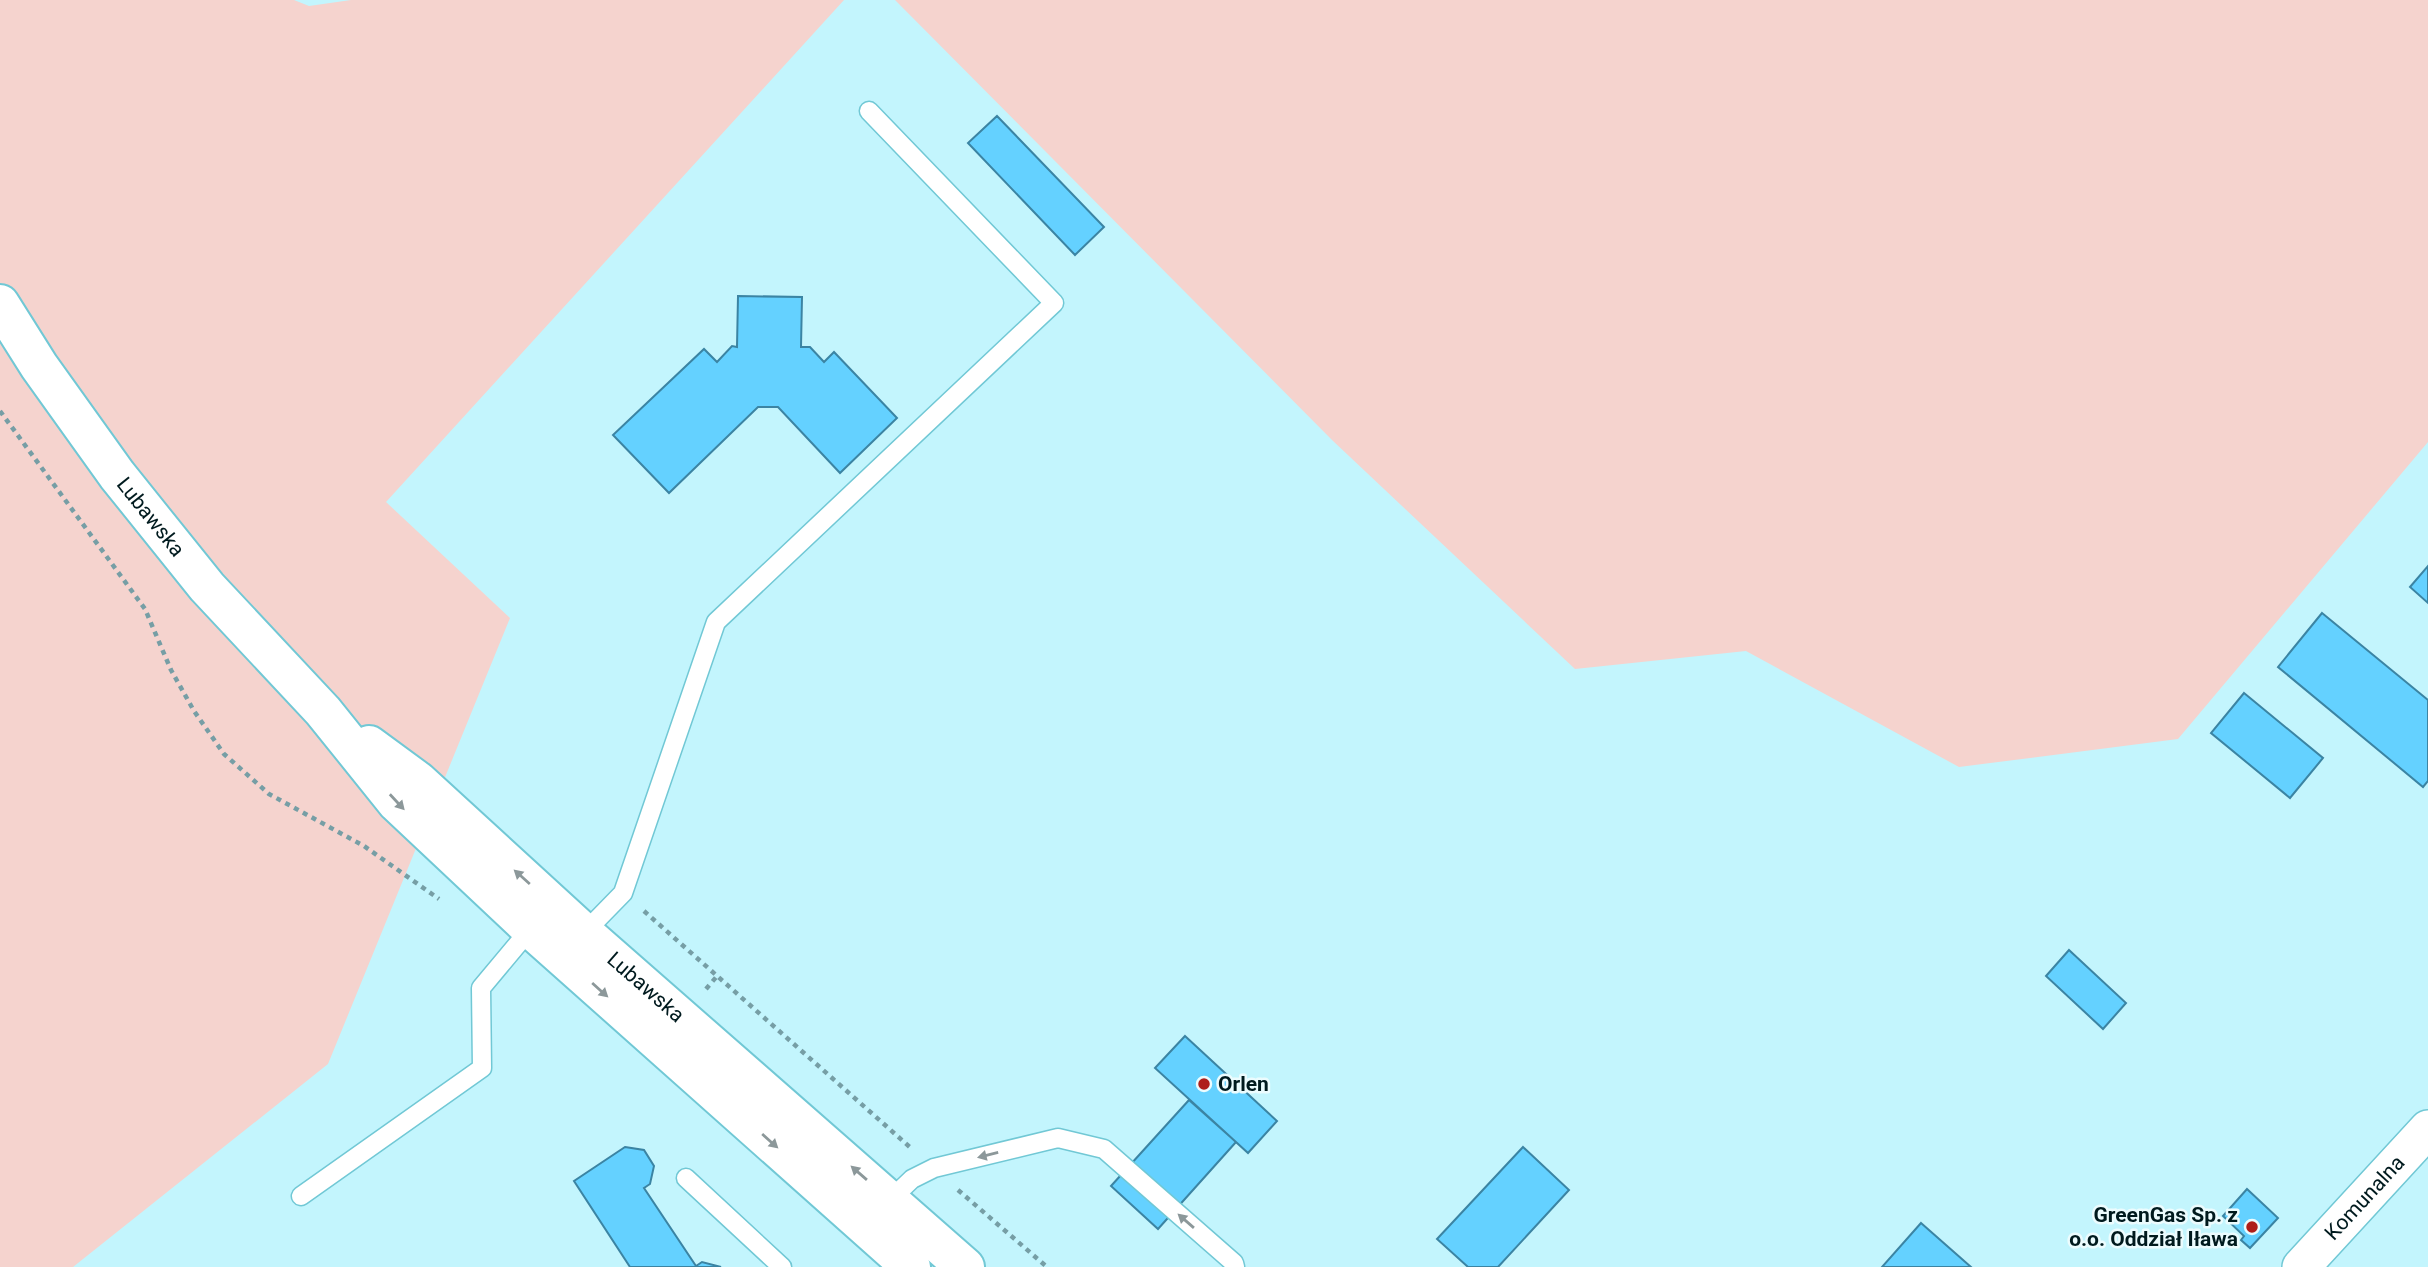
<svg xmlns="http://www.w3.org/2000/svg" width="2428" height="1267" font-family="Roboto,sans-serif">
	<style>
		.green { fill: #f5d3ce }
		.building { fill: #64d1ff; stroke: #3b84a3; stroke-width: 2 }
		.lines { fill: none; stroke-linecap: round; stroke-linejoin: round }
		.lane-casing { stroke: #71c8d5; stroke-width: 21 }
		.street-casing { stroke: #71c8d5; stroke-width: 40 }
		.secondary-casing { stroke: #71c8d5; stroke-width: 42 }
		.path { stroke: #769ea5; stroke-width: 4.5; stroke-dasharray: 5 5; stroke-linecap: butt }
		.lane { stroke: #fff; stroke-width: 18 }
		.street { stroke: #fff; stroke-width: 37 }
		.secondary { stroke: #fff; stroke-width: 38 }
		.oneway { fill: #8c989a }
		.poi-dot { fill: #ae1e1a; stroke: #ecfcfe; stroke-width: 2.5 }
		.labels { text-anchor: middle; stroke-width: 5; stroke-linejoin: round; paint-order: stroke }
		.street-label { font-size: 21px; fill: #001a1e; stroke: #ecfcfe }
		.poi-label { font-size: 21px; font-weight: bold; fill: #001a1e; stroke: #ecfcfe; text-anchor: start }
	</style>
	<rect width="100%" height="100%" fill="#c3f5fd"/>
	<path class="green" d="M0 0H294L309 6 351 0H844L386 502 510 618 328 1064 73 1267H0Z
		M895 0H2428V442L2178 739 1959 767 1746 651 1575 669 1332 440Z"/>
	<path class="building" d="M997 116 1104 227 1075 255 968 143Z
		M738 296 802 297 801 347H810L824 362 834 352 897 418 840 473 778 407H758L669 493 613 435 704 349 717 362 732 346 737 347Z
		M2428 566V603L2410 587Z
		M2322 613 2428 700V781L2423 787 2278 667Z
		M2244 693 2323 758 2290 798 2211 733Z
		M2069 950 2126 1003 2103 1029 2046 976Z
		M1185 1036 1277 1121 1248 1153 1155 1068Z
		M1189 1100 1236 1142 1158 1229 1111 1186Z
		M625 1147 644 1150 654 1166 650 1184 644 1188 696 1266 702 1262 721 1267H630L574 1181Z
		M1523 1147 1569 1190 1498 1267H1468L1437 1239Z
		M2247 1189 2278 1218 2250 1248 2241 1240 2244 1236 2223 1216Z
		M1921 1223 1971 1267H1882Z"/>
	<g class="lines">
		<g class="lane-casing">
			<path id="lane" d="M581 936 623 893 716 622 1054 303 869 111
				M686 1178 782 1267
				M301 1196 482 1068 481 988 532 927
				M888 1202 912 1179 934 1168 1058 1138 1104 1149 1234 1263 1235 1267"/>
		</g>
		<g class="street-casing">
			<g id="street">
				<path id="s1" d="M2301 1267 2428 1129"/>
			</g>
		</g>
		<g class="secondary-casing">
			<g id="secondary">
				<path id="s2" d="M0 304 39 366 117 475 207 587 323 711 397 803 530 928 911 1267"/>
				<path id="s3" d="M369 745 418 781 584 933 965 1267"/>
			</g>
		</g>
		<path class="path" d="M0 411 145 609 171 670 194 711 224 754 269 794 364 846 439 899
			M644 911 912 1149
			M706 989 718 975
			M958 1190 1047 1267"/>
		<use href="#lane" class="lane"/>
		<use href="#street" class="street"/>
		<use href="#secondary" class="secondary"/>
	</g>
	<defs><path id="oneway-solid" d="M-6-.8H1V-3.2L6.5 0L1 3.2V.8H-6Z" transform="scale(1.75)"/></defs>
	<g class="oneway">
		<use href="#oneway-solid" transform="translate(397 802) rotate(47)"/>
		<use href="#oneway-solid" transform="translate(522 877) rotate(-138)"/>
		<use href="#oneway-solid" transform="translate(600 990) rotate(42)"/>
		<use href="#oneway-solid" transform="translate(770 1141) rotate(42)"/>
		<use href="#oneway-solid" transform="translate(988 1155) rotate(166)"/>
		<use href="#oneway-solid" transform="translate(859 1173) rotate(-139)"/>
		<use href="#oneway-solid" transform="translate(1186 1221) rotate(-139)"/>
	</g>
	<g class="poi-dot">
		<circle cx="1204" cy="1084" r="7"/>
		<circle cx="2252" cy="1227" r="7"/>
	</g>
	<g class="labels">
		<g class="street-label">
			<text dy="7" stroke="none"><textPath href="#s2" startOffset="261">Lubawska</textPath></text>
			<text dy="7" stroke="none"><textPath href="#s3" startOffset="368">Lubawska</textPath></text>
			<text dy="7" stroke="none"><textPath href="#s1" startOffset="94">Komunalna</textPath></text>
		</g>
		<g class="poi-label">
			<text x="1218" y="1091">Orlen</text>
			<text x="2238" y="1222" text-anchor="end">GreenGas Sp. z<tspan x="2238" dy="24">o.o. Oddział Iława</tspan></text>
		</g>
	</g>
</svg>
